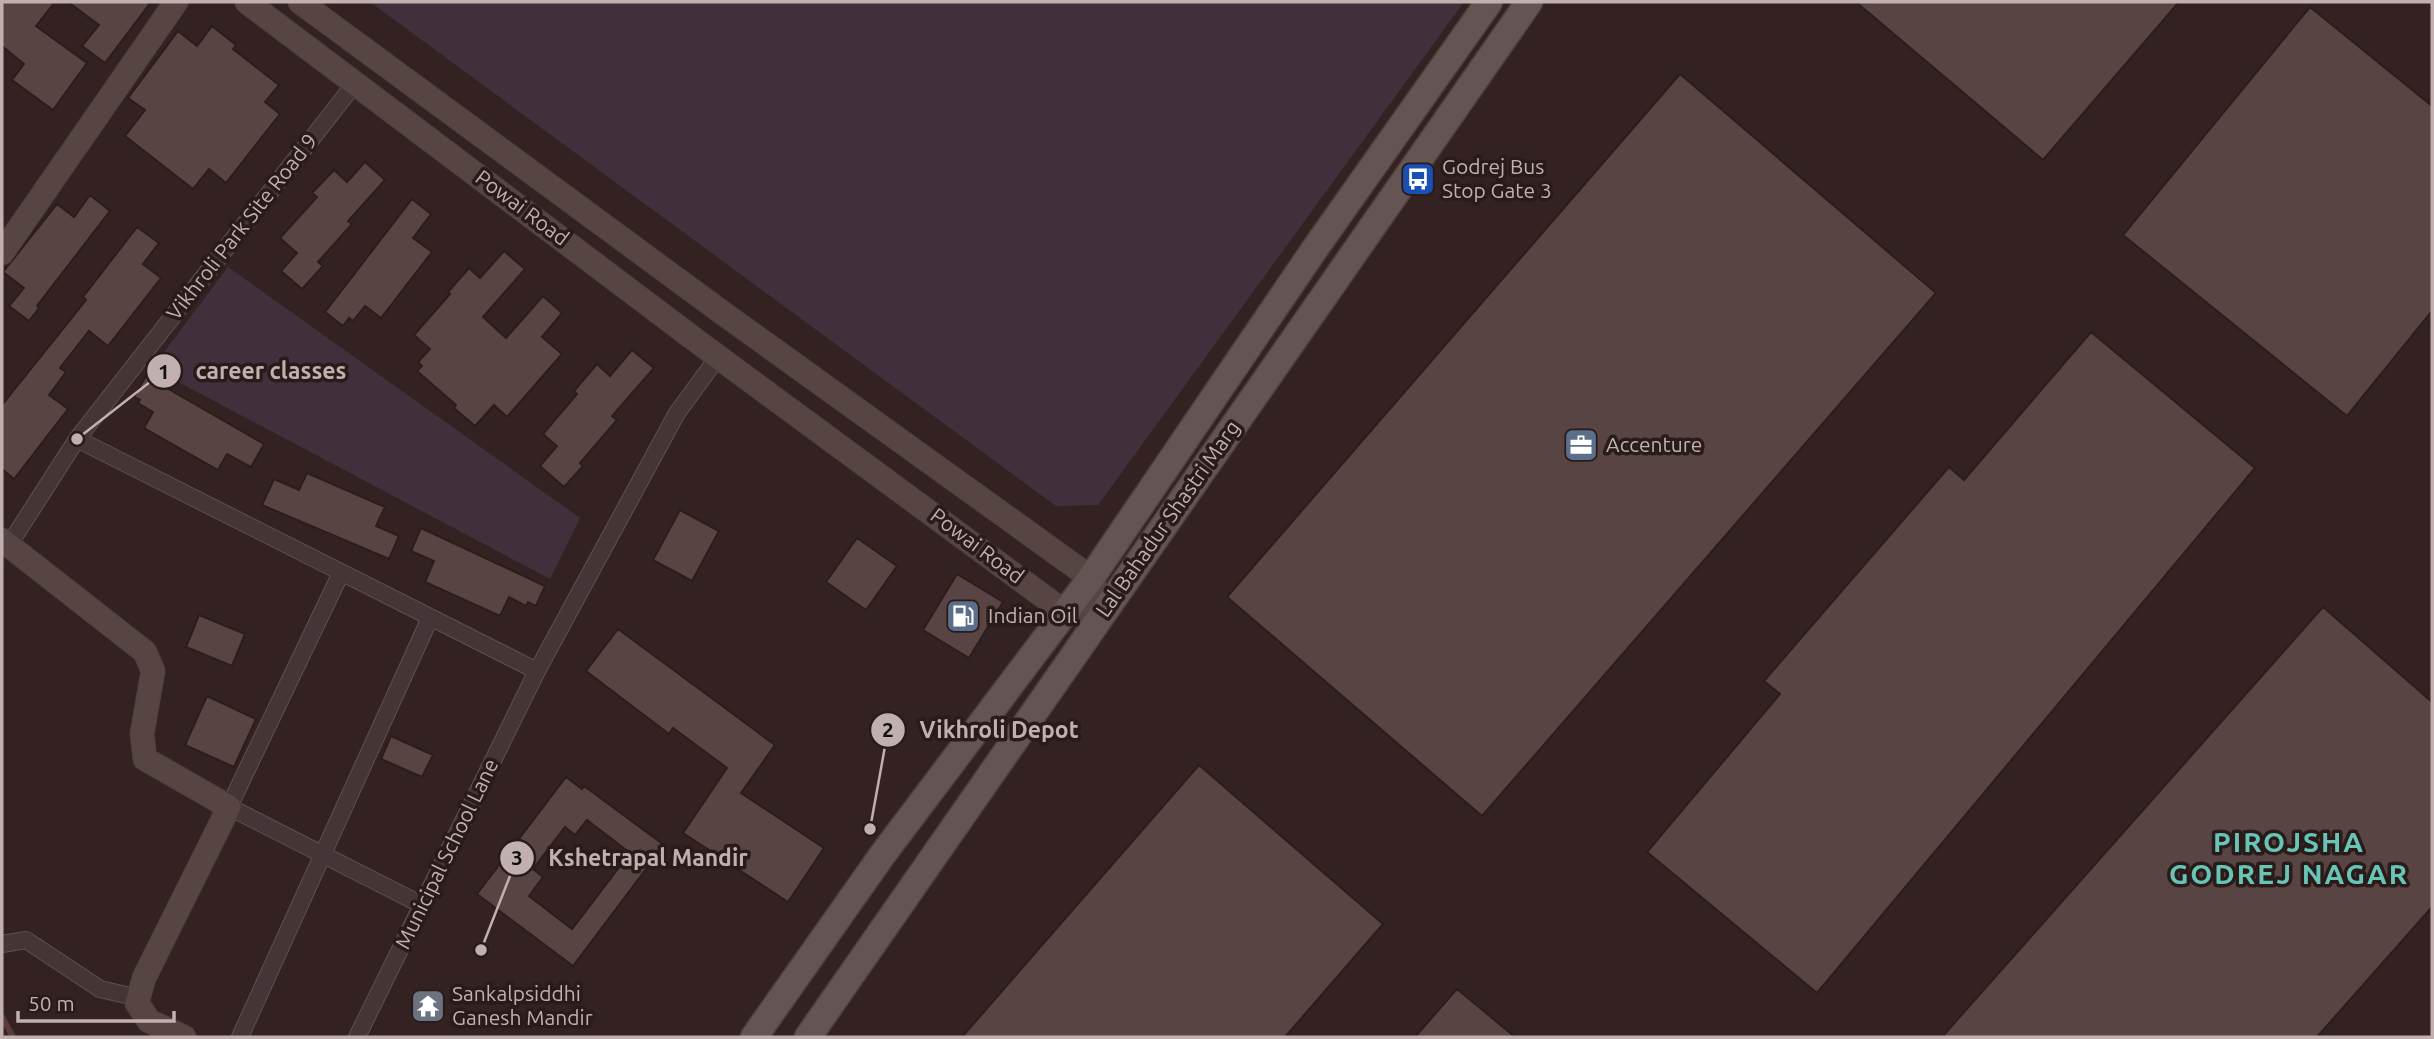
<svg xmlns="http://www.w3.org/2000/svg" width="2434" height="1039" font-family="Ubuntu,sans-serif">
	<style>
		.green { fill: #412f3c }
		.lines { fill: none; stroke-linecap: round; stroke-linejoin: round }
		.stream { stroke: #5c393a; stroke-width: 6 }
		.building { fill: #594444; stroke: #2c1d1d; stroke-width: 2; fill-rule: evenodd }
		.street-casing { stroke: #605050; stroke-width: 18 }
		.secondary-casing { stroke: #4f3f3f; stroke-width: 25 }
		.primary-casing { stroke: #4f3f3f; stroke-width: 29 }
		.street { stroke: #453536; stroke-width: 16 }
		.secondary { stroke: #574544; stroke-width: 23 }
		.primary { stroke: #655454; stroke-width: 26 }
		.labels { text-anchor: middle; stroke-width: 7; stroke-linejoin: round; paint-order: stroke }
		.poi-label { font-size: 21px; fill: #c2b0b0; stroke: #2a1b1b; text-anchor: start }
		.street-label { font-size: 21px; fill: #c2b0b0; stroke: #2a1b1b }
		.district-label { font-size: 28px; font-weight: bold; letter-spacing: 2px; fill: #68c5b6; stroke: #2a1b1b }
		.leader { fill: none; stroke: #c2b0b0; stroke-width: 2.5 }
		.callout-dot { fill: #c2b0b0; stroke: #2a1b1b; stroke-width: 2.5 }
		.mark-label { font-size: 21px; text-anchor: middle; font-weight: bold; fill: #111 }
		.callout-label { font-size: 23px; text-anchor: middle; font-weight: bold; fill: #c2b0b0; stroke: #2a1b1b; stroke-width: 7; stroke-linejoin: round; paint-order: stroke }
	</style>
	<rect width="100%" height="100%" fill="#342223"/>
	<path class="green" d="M370 2H1464L1098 505 1056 506Z
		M228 267 580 518 550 579 152 368Z"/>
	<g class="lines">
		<path class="stream" d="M2 1017 13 1037"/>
	</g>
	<path class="building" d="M2 2H55L36 26 87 63 53 110 12 80 24 64 2 46Z
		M68 2H151L105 63 82 46 99 25Z
		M1856 2H2179L2043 160Z
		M2310 7 2432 106V311L2347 416 2123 235Z
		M212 26 236 45 233 49 279 85 265 102 280 114 226 183 209 169 193 189 125 136 145 110 128 98 178 31 197 46Z
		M1680 74 1936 293 1482 816 1227 597Z
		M365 162 385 180 348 221 352 224 318 262 323 266 302 289 281 271 297 253 280 238 317 197 312 193 334 170 347 182Z
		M90 195 110 211 37 306 39 308 29 321 9 306 24 288 3 272 57 204 74 217Z
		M412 199 431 214 413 238 432 252 381 318 365 306 353 321 349 318 343 326 325 312Z
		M137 227 159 243 143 264 161 278 108 346 89 331 60 368 66 372 49 395 68 409 14 479 2 469V405L86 300 83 297Z
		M504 251 525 269 483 317 506 338 543 296 562 313 542 337 562 354 507 417 494 405 475 426 454 408 456 405 417 371 422 366 418 362 430 349 414 335 450 294 448 292 469 268 480 278Z
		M2091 332 2255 468 1817 993 1647 852 1780 694 1764 681 1949 467 1964 480Z
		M632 350 654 368 612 416 617 420 580 463 583 466 564 487 540 466 557 446 543 434 577 394 574 391 597 364 610 376Z
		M146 376 264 444 251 467 227 454 218 470 144 428 153 412 138 403 140 400 134 397Z
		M307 473 385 507 376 526 399 536 389 559 262 505 274 479 299 490Z
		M680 510 719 531 692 581 653 560Z
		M421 528 545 586 536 606 528 602 526 606 509 597 500 616 425 582 434 561 411 551Z
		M857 538 897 566 866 610 826 582Z
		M957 574 1003 602 969 658 923 630Z
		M2323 607 2432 702V907L2317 1037H1942Z
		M199 615 245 634 232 666 186 647Z
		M618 629 775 745 741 793 824 848 788 902 683 833 727 768 673 728 669 734 586 671Z
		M207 696 256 719 234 767 185 745Z
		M391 736 433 755 422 777 381 759Z
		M1199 765 1383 924 1285 1037H962Z
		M566 777 582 789 584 786 664 845 573 966 477 894ZM587 820 630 853 572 929 529 896 543 877 533 869 565 827 575 835Z
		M1457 989 1515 1037H1415Z
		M424 994 440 1002 432 1018 417 1010Z"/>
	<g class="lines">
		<g class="street-casing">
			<path id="street" d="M77 439 537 671
				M9 545 77 439 356 82
				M341 573 229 807 422 905
				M2 944 26 940 100 989 139 998
				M240 1037 430 618
				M357 1037 537 671 677 413 718 357"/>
		</g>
		<g class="secondary-casing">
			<path id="secondary" d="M247 2 702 345 1066 613 1105 610 1091 578 720 311 300 2
				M2 253 176 2
				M2 540 145 652 153 671 142 734 145 759 229 807 144 978 137 1003 149 1021 184 1037"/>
		</g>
		<g class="primary-casing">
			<path id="primary" d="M754 1037 883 854 1091 578 1314 250 1489 2
				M808 1037 1529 2"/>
		</g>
		<use href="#street" class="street"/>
		<use href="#secondary" class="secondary"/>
		<use href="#primary" class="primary"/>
	</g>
	<defs>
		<g id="bus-square" transform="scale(1.75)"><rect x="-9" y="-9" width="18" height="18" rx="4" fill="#1a4fb4" stroke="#2a1b1b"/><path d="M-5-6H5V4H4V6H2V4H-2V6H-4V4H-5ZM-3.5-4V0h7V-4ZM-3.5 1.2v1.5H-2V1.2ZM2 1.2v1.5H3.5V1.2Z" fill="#fff"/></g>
		<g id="office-square" transform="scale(1.75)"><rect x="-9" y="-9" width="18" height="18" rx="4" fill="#5c6f8a" stroke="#2a1b1b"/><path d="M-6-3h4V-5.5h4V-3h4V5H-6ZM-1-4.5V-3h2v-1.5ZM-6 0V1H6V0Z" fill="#fff"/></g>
		<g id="fuel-square" transform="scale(1.75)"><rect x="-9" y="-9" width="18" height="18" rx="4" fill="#5c6f8a" stroke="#2a1b1b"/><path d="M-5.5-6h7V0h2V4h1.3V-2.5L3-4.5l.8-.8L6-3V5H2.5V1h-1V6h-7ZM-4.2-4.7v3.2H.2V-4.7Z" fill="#fff"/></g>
		<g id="temple-square" transform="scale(1.75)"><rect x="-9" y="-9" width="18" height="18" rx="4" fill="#6b7280" stroke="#2a1b1b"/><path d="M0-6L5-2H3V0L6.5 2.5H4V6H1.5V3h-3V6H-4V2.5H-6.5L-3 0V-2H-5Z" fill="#fff"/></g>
	</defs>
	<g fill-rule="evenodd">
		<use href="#bus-square" x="1418" y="179"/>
		<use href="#office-square" x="1581" y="445"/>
		<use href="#fuel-square" x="963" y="616"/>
		<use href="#temple-square" x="428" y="1006"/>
	</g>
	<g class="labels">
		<g class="poi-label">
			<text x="1442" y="174">Godrej Bus<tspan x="1442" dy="24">Stop Gate 3</tspan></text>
			<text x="1606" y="452">Accenture</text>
			<text x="988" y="623">Indian Oil</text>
			<text x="452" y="1001">Sankalpsiddhi<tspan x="452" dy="24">Ganesh Mandir</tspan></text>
		</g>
		<g class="street-label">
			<text transform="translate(522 208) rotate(37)" y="7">Powai Road</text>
			<text transform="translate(242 227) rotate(-52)" y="7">Vikhroli Park Site Road 9</text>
			<text transform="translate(1168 519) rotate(-55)" y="7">Lal Bahadur Shastri Marg</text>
			<text transform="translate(977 546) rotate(37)" y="7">Powai Road</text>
			<text transform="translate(447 854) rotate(-64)" y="7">Municipal School Lane</text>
		</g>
		<g class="district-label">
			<text x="2289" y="852">PIROJSHA<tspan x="2289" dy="32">GODREJ NAGAR</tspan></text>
		</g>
	</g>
	<path class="leader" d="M77 439L164 371M870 829L888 730M481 950L517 858"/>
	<g class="callout-dot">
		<circle cx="77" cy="439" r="7"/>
		<circle cx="870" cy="829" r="7"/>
		<circle cx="481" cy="950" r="7"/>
		<circle cx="164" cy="371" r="18"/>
		<circle cx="888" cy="730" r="18"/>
		<circle cx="517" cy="858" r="18"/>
	</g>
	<g class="mark-label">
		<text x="164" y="379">1</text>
		<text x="888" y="737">2</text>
		<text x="517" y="865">3</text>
	</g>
	<g class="callout-label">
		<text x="271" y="379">career classes</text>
		<text x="999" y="738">Vikhroli Depot</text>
		<text x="648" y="866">Kshetrapal Mandir</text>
	</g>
	<rect width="2434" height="1039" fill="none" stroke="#c2b0b0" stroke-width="7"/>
	<path d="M18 1011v10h156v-10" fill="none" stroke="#c2b0b0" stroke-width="3.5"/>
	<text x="28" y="1011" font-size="21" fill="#c2b0b0" stroke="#2a1b1b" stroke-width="5" paint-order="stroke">50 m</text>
</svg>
